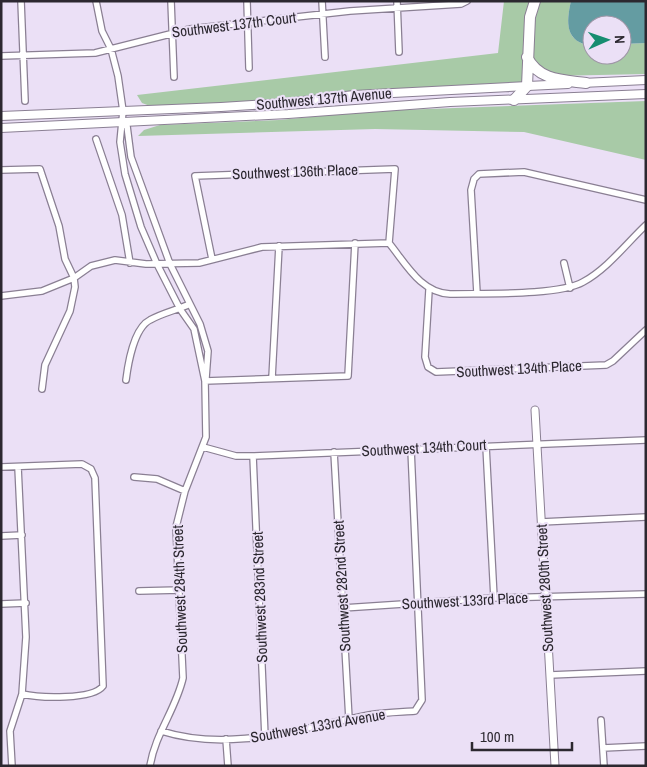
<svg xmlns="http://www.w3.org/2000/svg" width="647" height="767" font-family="'Archivo Narrow',sans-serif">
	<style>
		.green { fill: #a8caa7 }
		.water { fill: #649ca2 }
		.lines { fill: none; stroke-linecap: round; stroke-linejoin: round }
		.minor-casing { stroke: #8a7f93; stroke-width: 8 }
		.tertiary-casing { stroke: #8a7f93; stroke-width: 9 }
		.secondary-casing { stroke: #8a7f93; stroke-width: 10 }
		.motorway-casing { stroke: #8a7f93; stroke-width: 12 }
		.minor { stroke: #fff; stroke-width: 5.5 }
		.tertiary { stroke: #fff; stroke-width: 7 }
		.secondary { stroke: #fff; stroke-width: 8 }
		.motorway { stroke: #fff; stroke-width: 10 }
		.labels { text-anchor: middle; stroke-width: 4; stroke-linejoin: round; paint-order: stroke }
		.street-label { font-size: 15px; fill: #2c2830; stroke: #ebe0f6 }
	</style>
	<rect width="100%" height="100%" fill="#ebe0f6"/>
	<path class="green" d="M504 1H532L524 78 521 82 371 90 266 101 150 106 142 103 137 95 498 53Z
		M540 1H571C566 23 565 42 592 46V55H622V44L646 43V74L551 76C546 72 537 66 534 60 528 49 536 12 540 1Z
		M646 101V160L524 132 375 129 138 136 144 130 160 125 279 120 373 111Z"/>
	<path class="water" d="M571 1H646V43L622 44V25H592V46C565 42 566 23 571 1Z"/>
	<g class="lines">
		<g class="minor-casing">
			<path id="minor" d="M21 1 25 101
				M96 1 102 31 111 49 118 76 123 111 120 142 125 174 141 227 157 264 180 309 194 329 205 381 206 437 185 491 176 527 183 678C176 709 155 734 150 766
				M171 1 174 77
				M247 1 249 68
				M322 1 325 57
				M397 1 399 52
				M1 56 95 53 190 29 350 11 461 4 467 1
				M123 122 127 126 131 157 170 264 200 324 208 351 206 378
				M96 139 122 215 130 263
				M1 170 40 169 59 226 65 259 74 278 75 287 70 311 45 365 42 389
				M389 243C406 264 421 293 450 294 482 293 558 296 583 282 607 269 626 244 646 225
				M212 259 195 176 395 169 389 243
				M564 263 570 288
				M429 290 425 357 428 367 436 372 606 365 613 361 646 330
				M477 293 471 190 474 179 479 174 524 172 646 200
				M1 296 42 291 74 278 91 266 115 260 146 264 199 263 262 247 389 243
				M272 378 279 246
				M126 380C128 364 134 328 150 320 162 313 177 310 190 304
				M205 381 348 376 355 243
				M486 446 494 598
				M203 447 236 456H253L646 440
				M334 452 349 719
				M253 456 265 737
				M1 467 82 464 91 469 95 478 103 686C93 700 40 698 22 694
				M134 477 157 479 185 491
				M541 522 646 517
				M1 536 22 535
				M139 591 180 590
				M1 604 26 603
				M343 608 494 598 646 594
				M550 675 646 671
				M601 720 604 766
				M161 731C231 753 301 728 369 715 384 712 400 712 415 711L422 700 411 449
				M226 739 228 766
				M603 748 646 746
				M12 766 10 731 22 694 26 637 18 467"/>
		</g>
		<g class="tertiary-casing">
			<path id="tertiary" d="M535 410 555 766"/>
		</g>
		<g class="secondary-casing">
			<path id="secondary" d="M582 83 646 80
				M1 116 221 107 286 103 354 95 568 84
				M1 128 288 114 450 102 646 94"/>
		</g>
		<g class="motorway-casing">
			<path id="motorway" d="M527 57C539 81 563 80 586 83
				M514 100 527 86 530 17 535 1"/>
		</g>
		<use href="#minor" class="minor"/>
		<use href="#tertiary" class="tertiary"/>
		<use href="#secondary" class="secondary"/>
		<use href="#motorway" class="motorway"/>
	</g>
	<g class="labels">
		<g class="street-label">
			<text transform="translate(234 25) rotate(-7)" y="5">Southwest 137th Court</text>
			<text transform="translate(324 99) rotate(-5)" y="5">Southwest 137th Avenue</text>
			<text transform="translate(295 172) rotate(-2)" y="5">Southwest 136th Place</text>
			<text transform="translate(519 369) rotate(-3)" y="5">Southwest 134th Place</text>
			<text transform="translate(424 448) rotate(-3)" y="5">Southwest 134th Court</text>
			<text transform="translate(342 586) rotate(-93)" y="5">Southwest 282nd Street</text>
			<text transform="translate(545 588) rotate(-93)" y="5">Southwest 280th Street</text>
			<text transform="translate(180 589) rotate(-92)" y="5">Southwest 284th Street</text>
			<text transform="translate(260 597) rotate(-92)" y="5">Southwest 283nd Street</text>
			<text transform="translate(465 601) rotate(-3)" y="5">Southwest 133rd Place</text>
			<text transform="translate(318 726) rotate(-10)" y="5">Southwest 133rd Avenue</text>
		</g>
	</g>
	<rect width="647" height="767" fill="none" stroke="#2c2830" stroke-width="5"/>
	<g transform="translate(607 40) rotate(88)"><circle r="24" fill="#ebe0f6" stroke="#9f96a7"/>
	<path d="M0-4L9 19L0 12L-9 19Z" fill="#168d70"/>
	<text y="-8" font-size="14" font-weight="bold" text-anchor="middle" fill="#2c2830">N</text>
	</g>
	<path d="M472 742v8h100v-8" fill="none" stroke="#2c2830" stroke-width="2.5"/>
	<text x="480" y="742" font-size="15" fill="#2c2830" stroke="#ebe0f6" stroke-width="4" paint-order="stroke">100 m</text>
</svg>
